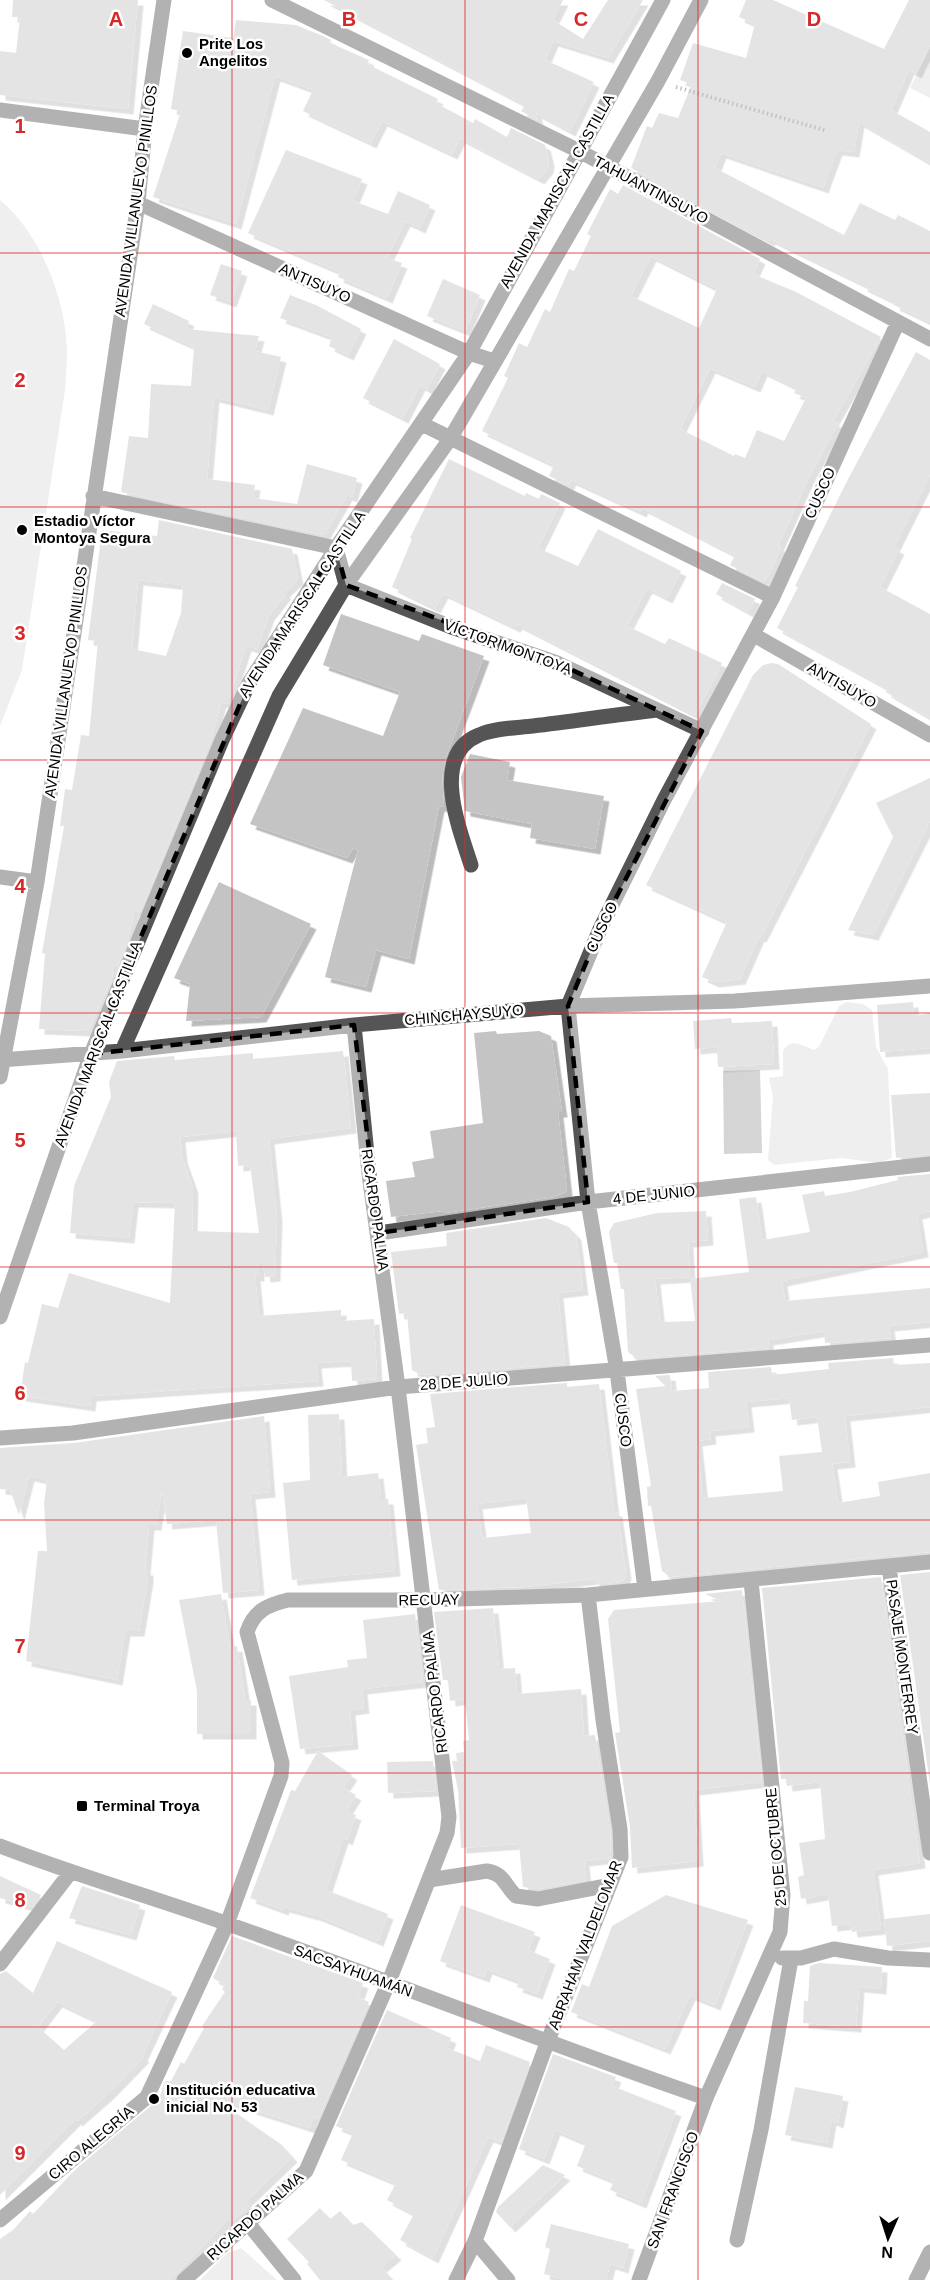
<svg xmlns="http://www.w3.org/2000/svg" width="930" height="2280" font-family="Helvetica,sans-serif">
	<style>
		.green { fill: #dcdcdc }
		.water { fill: #a3a3a3 }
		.building { fill: #c4c4c4; fill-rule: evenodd; filter: url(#shadow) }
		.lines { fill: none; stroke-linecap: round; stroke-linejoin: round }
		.path { stroke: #777; stroke-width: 4; stroke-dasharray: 1.5 3; stroke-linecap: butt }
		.minor { stroke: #555; stroke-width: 15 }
		.marked { fill: none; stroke: #000; stroke-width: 4.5; stroke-dasharray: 12 8; stroke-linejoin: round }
		.grid { fill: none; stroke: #d62828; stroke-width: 1.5; stroke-opacity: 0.55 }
		.poi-dot { fill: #000; stroke: #fff; stroke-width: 2 }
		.labels { text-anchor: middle; stroke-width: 5; stroke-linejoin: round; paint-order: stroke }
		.poi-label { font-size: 15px; font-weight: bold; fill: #000; stroke: #fff; text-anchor: start }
		.street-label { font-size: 15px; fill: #000; stroke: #fff }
		.grid-label { font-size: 20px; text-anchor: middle; font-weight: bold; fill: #d62828; stroke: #fff; stroke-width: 5; stroke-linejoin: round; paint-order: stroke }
	</style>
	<defs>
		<filter id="shadow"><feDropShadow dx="5.5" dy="5.5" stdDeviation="0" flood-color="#0004"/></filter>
	</defs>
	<rect width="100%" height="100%" fill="#fff"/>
	<path class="green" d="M930 48V98L910 88Z
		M0 200C40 233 65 297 67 349 67 362 66 376 65 390L22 670 0 726Z
		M846 1002 863 1004 872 1010 876 1047 888 1069 892 1158 879 1163 841 1158 774 1165 768 1160 773 1097 769 1078 783 1076V1051C791 1037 802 1045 814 1050L819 1047 839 1006Z
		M241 2248 277 2280H200L227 2253Z"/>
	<path class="water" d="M760 1070 762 1153 724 1154 723 1071Z"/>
	<path class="building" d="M13 0H138L128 109 0 95V51L16 53 20 17H12Z
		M324 0H563L553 20 583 39 608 0H643L608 58 553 41 545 60 594 82 570 131 536 113 538 120 521 111 524 107 518 101Z
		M746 0H773L884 49 909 0H930V45L916 73 909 69 891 110 930 132V163L859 122 854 152 837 150 823 188 721 153 715 168 844 235 860 203 895 220 898 215 930 231V322L894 305 895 302 862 286 863 284 770 239 769 241 631 168 647 126 652 128 659 113 678 118 692 84 680 80 693 43 746 58 755 24 739 17Z
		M236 20 296 25 323 36 331 40 330 43 369 60 367 64 438 99 436 103 473 123 475 119 507 137 511 128 545 145 549 161 548 168 539 179 460 138 452 154 382 121 371 143 303 111 313 90 275 76 236 224 153 197 181 111 171 109 183 31 233 38Z
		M286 150 362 179 353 201 388 214 398 191 430 205 420 228 405 221 387 258 402 263 387 298 338 277 340 272 248 233Z
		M623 185 760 259 753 274 796 292 881 337 833 421 838 423 808 479 778 546 781 547 770 573 764 582 730 565 735 555 643 508 641 512 571 480 568 485 549 476 554 465 482 431 508 378 504 376 519 343 527 347 545 309 550 312 569 269 574 271 591 236 587 234 610 189 618 194ZM651 256 717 289 699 328 631 296ZM710 368 755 387 762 371 797 388 794 393 806 398 784 441 757 430 745 458 735 454 734 456 680 429Z
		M221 264 242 271 231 302 210 295Z
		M443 279 480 295 465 331 427 316Z
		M290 295 316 305 361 329 348 355 329 346 332 337 280 318Z
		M153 304 189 321 186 329 259 336 255 351 281 357 268 410 214 397 207 479 255 485 253 498 297 504 307 464 357 478 352 497 347 495 324 535 121 492 129 436 148 438 151 384 191 386 194 347 144 324Z
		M394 339 440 364 427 389 420 385 403 418 363 398Z
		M916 352 930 360V475L894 547 899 549 880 587 930 614V718L886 692 887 688 777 628 798 587 795 586 845 485Z
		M449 459 525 496 526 493 539 499 541 494 560 503 538 548 578 566 598 529 681 571 667 598 647 588 627 626 665 644 669 638 722 663 695 715 517 624 515 627 443 593 435 608 392 587 412 539 410 538Z
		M159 520 292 549 298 579 285 591V595L269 615 257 649 246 646 227 704 221 702 211 740 140 912 134 911 128 939 117 967 113 966 112 978 88 1031 39 1029 45 954 42 953 64 826H60L65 789 72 790 81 735 89 736 98 641 88 640 102 530 157 536ZM138 580 183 585 181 613 166 656 132 649Z
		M722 583 755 599 748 612 716 594Z
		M341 614 419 641 422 634 484 656 446 757 442 776 444 807 439 806 409 959 376 950 366 987 325 977 358 850 353 848 347 858 250 824 303 708 383 736 400 692 323 665Z
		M772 663 778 664 871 724 761 937 759 936 740 979 714 982 702 977 727 922 646 885 753 675 763 665Z
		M470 754 510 762 507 780 604 796 595 849 530 838 532 824 465 811 461 777Z
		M930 778V821L873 935 848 930 893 837 876 803Z
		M219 882 311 924 261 1017 186 1021 190 984 174 978Z
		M913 1002 914 1016 930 1013V1048L880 1052 877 1005Z
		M731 1018 732 1023 772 1021 774 1064 718 1067 717 1047 695 1049 693 1021Z
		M496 1031 497 1034 539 1031 551 1036 562 1112H558L567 1191 554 1197 444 1213 442 1211 391 1217 386 1181 415 1177 412 1162 434 1158 430 1131 483 1123 474 1033Z
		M343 1051 351 1128 269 1139 277 1217 275 1276 265 1277 263 1264H259V1276H255L259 1316 341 1310V1321L374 1319 377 1379 352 1381 351 1361 316 1363 318 1381 91 1396 90 1406 20 1396 25 1362 28 1363 42 1304 58 1308 69 1273 170 1303 175 1203 133 1202 129 1238 70 1233 74 1186 111 1097 109 1082 117 1061 174 1056 175 1060 253 1053V1059ZM236 1131 238 1166 250 1165 259 1233 192 1231 193 1188 182 1157 180 1137Z
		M930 1093V1154L896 1158 891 1095Z
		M930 1174V1211L917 1214 923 1252 782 1281 785 1301 930 1288V1322L889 1326 891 1338 825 1343 824 1331 768 1340 769 1348 636 1358 628 1352 624 1289H621L617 1263H614L609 1232 614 1223 657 1213 706 1211 708 1240 688 1242 690 1277 655 1279 660 1322 695 1321 690 1279 749 1272 739 1199 756 1197 762 1240 810 1232 802 1195 824 1191 825 1196 850 1192 898 1180 897 1177Z
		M546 1218 569 1227 576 1235 583 1290 558 1293 565 1364 421 1375 412 1370 407 1313 399 1314 391 1252 447 1246 446 1233Z
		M893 1358 894 1365 930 1363V1407L845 1416 850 1462 832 1464 838 1503 880 1496 878 1482 930 1473V1552L670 1577 662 1571 651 1506H648L647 1487 651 1486 636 1389 666 1386 655 1376 670 1375 672 1391 709 1388 708 1372 771 1367 772 1375 829 1369 828 1363ZM789 1398 792 1420 817 1417 822 1452 779 1456 783 1491 703 1498 697 1441 711 1439 710 1431 749 1427 746 1402Z
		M567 1383V1387L599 1384 614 1511H617L626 1574 624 1579 620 1582 602 1584H594V1579L524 1587 439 1590 416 1445 428 1443 426 1428 435 1427 430 1394ZM526 1498 531 1533 482 1538 477 1504Z
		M339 1414 342 1477 378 1473 381 1499H388L395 1571 292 1580 283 1483 310 1480 308 1415Z
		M264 1416 270 1492 250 1494 259 1590 223 1593 216 1520 167 1524 162 1490 156 1525H149L145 1570H148V1578L139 1631H125L117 1680 26 1661 38 1551H47L44 1504 47 1480 29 1476 19 1515 10 1490 0 1489V1448L74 1443Z
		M930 1572V1784L900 1575Z
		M881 1577 920 1863 873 1870 881 1929 852 1932 851 1924 832 1926 828 1894 801 1899 798 1877 804 1875 799 1843 825 1839 820 1782 787 1786 786 1779H781L762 1588Z
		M742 1590 762 1782 694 1790 698 1861 632 1868 630 1827 615 1733 620 1732 608 1619 614 1610 721 1601 705 1594Z
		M221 1594 230 1647 237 1646 245 1700H251V1734H197V1691L179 1600Z
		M493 1608 499 1669 515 1668 517 1694 581 1689 584 1736 595 1735 610 1830 611 1855 610 1858 584 1861 586 1880 538 1889 523 1887 519 1844 461 1848 458 1790 452 1761H457L456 1753 464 1752 463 1741 469 1740 465 1699 450 1701 448 1680H443L434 1612Z
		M415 1614 423 1682 362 1689 364 1708 350 1710 353 1744 300 1749 289 1676 348 1667 347 1660 367 1658 363 1620Z
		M318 1751 352 1775 343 1788 356 1795 346 1811 356 1815 347 1840 343 1838 326 1890 388 1914 378 1941 317 1916 284 1907 283 1910 250 1898 291 1790 295 1791Z
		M433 1761 436 1791 388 1793 387 1762Z
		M0 1876 41 1895 32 1907 0 1898Z
		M82 1886 140 1905 131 1935 69 1918Z
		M666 1895 748 1920 715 2005 690 1995 665 2049 571 2012 582 1984 589 1987 612 1926Z
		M461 1905 535 1932 528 1950 550 1959 537 1994 517 1987 519 1981 487 1969 484 1977 440 1961Z
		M930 1914V1941L887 1946 884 1919Z
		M232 1936 363 1983 358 1997 369 2002 318 2119 313 2117 310 2128 213 2097 282 2145 292 2157 245 2202 249 2206 231 2222 228 2219 170 2280H0V2239L13 2230 30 2211 33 2214 76 2169 159 2099 165 2081H171L181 2062 184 2064 204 2028 202 2026 225 1992 222 1989 225 1985 213 1978Z
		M57 1941 172 1992 142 2056 144 2057 108 2094 77 2121 76 2119 0 2195V1974L6 1971 33 1993ZM57 2002 97 2021 64 2050 38 2027Z
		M819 1963 882 1967 881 1989 859 1987 856 2027 803 2023 804 2001H808L810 1966Z
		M387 2010 451 2038 447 2048 480 2061 486 2045 530 2062 501 2142 488 2137 433 2258 400 2240 414 2214 387 2200 396 2183 341 2160 353 2133 336 2126Z
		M553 2054 616 2077 612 2086 676 2111 641 2203 610 2190 614 2181 577 2166 586 2143 555 2130 544 2159 519 2149Z
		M795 2087 843 2096 838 2123 831 2120 827 2143 785 2135Z
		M543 2165 565 2175 510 2227 496 2212 498 2207Z
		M320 2208 330 2219 340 2211 353 2225 362 2222 396 2255 381 2267 393 2280H320L307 2264 309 2262 287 2239Z
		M551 2224 629 2244 623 2268 610 2264 606 2280H568L544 2274 550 2249 545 2247Z"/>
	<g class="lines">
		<path class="path" d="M676 87 827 131"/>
		<path class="minor" d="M272 0 579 151 930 339
			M0 110 145 129
			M138 203 469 353 494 361
			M422 424 773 597
			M93 496 336 548 346 585 454 628 555 662 702 731
			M754 635 930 735
			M471 865C460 830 429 755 479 735 495 728 515 728 533 726 574 721 615 715 657 710
			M0 877 37 882
			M122 1051 279 696 346 585 450 439 658 81 701 0
			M0 1060 122 1051 354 1025 568 1006 735 1001 930 986
			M0 1077 37 882 138 203 145 129 164 0
			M379 1233 588 1202 930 1164
			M0 1317 91 1054 222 740 249 683 336 548 469 353 663 0
			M0 1438 73 1433 398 1387 930 1345
			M889 1567 930 1853
			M645 1589 617 1371 588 1202 568 1006 601 927 664 800 773 597 898 322
			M0 1846C75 1875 152 1897 228 1924 388 1980 545 2043 706 2098
			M429 1880 487 1871C505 1874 504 1885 516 1896L538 1899 610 1885
			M782 1958H801L834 1949 888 1958 930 1960
			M0 1964 70 1873
			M0 2220 147 2097 227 1924 281 1776 282 1763 247 1632C254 1611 267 1605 288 1600H424L588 1595 930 1562
			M247 2222 294 2280
			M737 2240 761 2130 791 1959
			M475 2241 508 2280
			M184 2280 306 2171 388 1984 447 1833 449 1817 398 1387 369 1174 354 1025
			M456 2280 475 2241 547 2043 621 1857 620 1829 603 1720 588 1595
			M639 2280 706 2098 780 1932 783 1895 751 1581
			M916 2280 930 2252"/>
	</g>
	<path d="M0 0H930V2280H0ZM336 548 346 585 555 662 702 731 601 927 568 1006 588 1202 379 1233 354 1025 91 1054 249 683Z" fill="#fff" fill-opacity=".55" fill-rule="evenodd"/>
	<path class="marked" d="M336 548 346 585 555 662 702 731 601 927 568 1006 588 1202 379 1233 354 1025 91 1054 249 683Z"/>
	<path class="grid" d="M232 0V2280M465 0V2280M698 0V2280M0 253H930M0 507H930M0 760H930M0 1013H930M0 1267H930M0 1520H930M0 1773H930M0 2027H930"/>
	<g class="poi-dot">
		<circle cx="187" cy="53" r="6"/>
		<circle cx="22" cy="530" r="6"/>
		<rect x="76" y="1800" width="12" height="12" rx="3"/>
		<circle cx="154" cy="2099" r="6"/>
	</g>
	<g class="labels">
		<g class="poi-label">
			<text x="199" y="49">Prite Los<tspan x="199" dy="17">Angelitos</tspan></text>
			<text x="34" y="526">Estadio Víctor<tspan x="34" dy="17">Montoya Segura</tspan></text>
			<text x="94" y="1811">Terminal Troya</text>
			<text x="166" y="2095">Institución educativa<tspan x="166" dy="17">inicial No. 53</tspan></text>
		</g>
		<g class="street-label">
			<text transform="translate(651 190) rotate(28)" y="5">TAHUANTINSUYO</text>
			<text transform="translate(557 191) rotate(-61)" y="5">AVENIDA MARISCAL CASTILLA</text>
			<text transform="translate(136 201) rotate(-82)" y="5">AVENIDA VILLANUEVO PINILLOS</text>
			<text transform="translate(315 283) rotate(24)" y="5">ANTISUYO</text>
			<text transform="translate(820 493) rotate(-66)" y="5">CUSCO</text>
			<text transform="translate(302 604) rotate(-57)" y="5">AVENIDA MARISCAL CASTILLA</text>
			<text transform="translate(508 647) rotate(20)" y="5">VÍCTOR MONTOYA</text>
			<text transform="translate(66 682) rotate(-82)" y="5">AVENIDA VILLANUEVO PINILLOS</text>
			<text transform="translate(842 685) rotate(30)" y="5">ANTISUYO</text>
			<text transform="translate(602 927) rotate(-65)" y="5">CUSCO</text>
			<text transform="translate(464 1015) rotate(-5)" y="5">CHINCHAYSUYO</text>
			<text transform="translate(98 1044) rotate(-69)" y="5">AVENIDA MARISCAL CASTILLA</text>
			<text transform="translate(654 1195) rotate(-6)" y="5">4 DE JUNIO</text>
			<text transform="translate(375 1210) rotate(82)" y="5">RICARDO PALMA</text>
			<text transform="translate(464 1382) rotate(-4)" y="5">28 DE JULIO</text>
			<text transform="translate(623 1420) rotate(83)" y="5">CUSCO</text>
			<text transform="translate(429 1600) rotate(-1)" y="5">RECUAY</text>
			<text transform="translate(902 1657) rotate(82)" y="5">PASAJE MONTERREY</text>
			<text transform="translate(435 1692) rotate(-97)" y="5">RICARDO PALMA</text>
			<text transform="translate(776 1847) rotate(-95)" y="5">25 DE OCTUBRE</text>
			<text transform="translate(585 1945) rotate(-69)" y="5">ABRAHAM VALDELOMAR</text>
			<text transform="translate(353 1971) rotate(20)" y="5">SACSAYHUAMÁN</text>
			<text transform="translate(91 2143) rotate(-40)" y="5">CIRO ALEGRÍA</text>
			<text transform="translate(673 2190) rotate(-70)" y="5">SAN FRANCISCO</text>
			<text transform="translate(255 2216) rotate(-42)" y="5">RICARDO PALMA</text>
		</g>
	</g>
	<g class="grid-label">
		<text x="116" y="26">A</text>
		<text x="349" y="26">B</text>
		<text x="581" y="26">C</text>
		<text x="814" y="26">D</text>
		<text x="20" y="133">1</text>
		<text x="20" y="387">2</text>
		<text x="20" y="640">3</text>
		<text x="20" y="893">4</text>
		<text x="20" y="1147">5</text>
		<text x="20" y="1400">6</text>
		<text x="20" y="1653">7</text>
		<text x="20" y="1907">8</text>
		<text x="20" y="2160">9</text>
	</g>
	<g transform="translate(888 2238) rotate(183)" stroke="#ffffff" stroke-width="4.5" paint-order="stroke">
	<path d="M0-4.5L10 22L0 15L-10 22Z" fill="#000000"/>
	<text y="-9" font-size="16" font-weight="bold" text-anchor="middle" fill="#000000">N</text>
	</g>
</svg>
